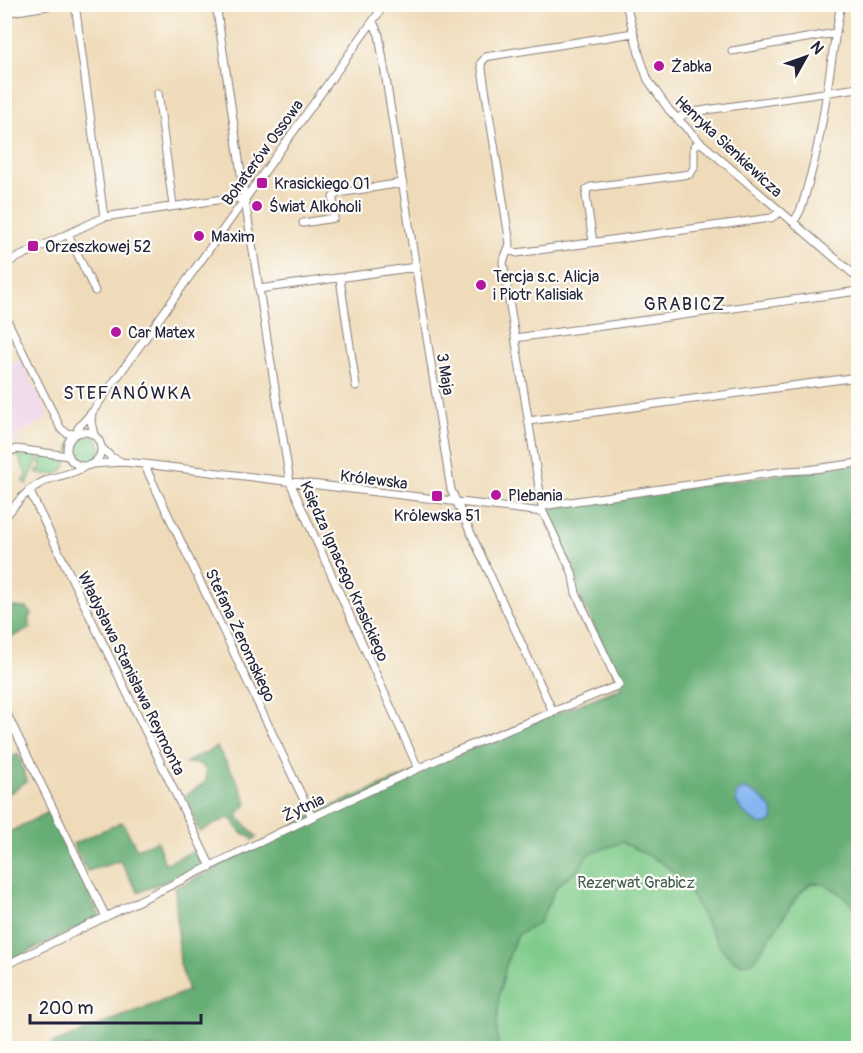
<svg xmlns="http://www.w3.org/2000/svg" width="863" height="1053" font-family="Pangolin,sans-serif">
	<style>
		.built { fill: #edd1e9 }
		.green { fill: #7dca89; stroke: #507662; stroke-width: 1.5 }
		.forest { fill: #66ae75; stroke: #446858; stroke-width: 1.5 }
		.water { fill: #85b6f1; stroke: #546c96; stroke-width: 1.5 }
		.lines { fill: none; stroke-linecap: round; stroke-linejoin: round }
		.minor-casing { stroke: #887e7a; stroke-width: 9 }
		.major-casing { stroke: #887e7a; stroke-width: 11 }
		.minor { stroke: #fff; stroke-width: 7 }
		.major { stroke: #fff; stroke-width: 9 }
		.poi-dot { fill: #b5179e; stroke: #fdfcf7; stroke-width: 2 }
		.labels { text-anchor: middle; stroke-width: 4.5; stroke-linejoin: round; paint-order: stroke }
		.poi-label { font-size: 16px; fill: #22223b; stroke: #fdfcf7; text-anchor: start }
		.street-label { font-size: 16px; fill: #22223b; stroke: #fdfcf7 }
		.park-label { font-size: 16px; fill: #425d56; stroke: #fdfcf7 }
		.neighbourhood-label { font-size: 18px; letter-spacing: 1.5px; fill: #22223b; stroke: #fdfcf7 }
	</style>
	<rect width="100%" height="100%" fill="#fdfcf7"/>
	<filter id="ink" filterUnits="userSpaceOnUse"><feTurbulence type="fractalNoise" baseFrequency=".0167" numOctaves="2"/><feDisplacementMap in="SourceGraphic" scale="12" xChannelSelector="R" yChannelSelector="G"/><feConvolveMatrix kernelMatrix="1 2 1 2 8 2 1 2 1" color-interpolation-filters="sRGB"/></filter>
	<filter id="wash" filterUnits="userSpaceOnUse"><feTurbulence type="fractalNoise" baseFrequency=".008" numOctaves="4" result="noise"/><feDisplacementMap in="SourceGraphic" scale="24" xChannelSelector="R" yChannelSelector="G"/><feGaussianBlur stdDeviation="1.35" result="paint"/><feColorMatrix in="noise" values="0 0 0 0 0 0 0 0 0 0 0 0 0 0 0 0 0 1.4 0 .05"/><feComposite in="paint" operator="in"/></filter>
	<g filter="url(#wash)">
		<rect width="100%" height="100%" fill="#efdbb9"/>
		<path class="built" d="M20 359 48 414 46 420 19 433 18 441 5 447V367Z"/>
		<path class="green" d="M70 449a15 15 0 1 1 30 0a15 15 0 1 1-30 0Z
			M14 452 38 453 39 456 27 484 23 481 27 476 17 453 9 457 8 454Z
			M44 454 61 456 66 461C66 477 48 475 37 473V469L40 470 42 464 39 463Z
			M622 687 858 842V1048H452L468 749Z"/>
		<path class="forest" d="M858 463V910C844 896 832 883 811 883L798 895 755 960C728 980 704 916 694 899 689 891 683 883 677 876 664 861 640 852 622 842L587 855 580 868 557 886 539 923 519 934 513 944 505 969 499 997 497 1030 498 1048H54L51 1044 188 991 180 963 175 888 209 872 316 813 544 718 622 688 579 594 578 585 545 508Z
			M13 607 27 608 31 614 28 619 31 628 5 640V610Z
			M217 747 239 784 247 804 236 815 257 837 253 840 249 835 241 833 233 820 227 818 199 832 186 795 206 782V770L200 764 185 763Z
			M18 754 27 781 5 796V761Z
			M49 812 100 917 5 963V834Z
			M122 822 137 849 157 841 165 864 196 850 203 867 138 892 120 861 87 871 73 844Z"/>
		<path class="water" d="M742 789C758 789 792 822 761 825L747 816 736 802V794Z"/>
	</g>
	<g filter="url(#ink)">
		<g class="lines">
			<g class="minor-casing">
				<path id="minor" d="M75 4 104 217
					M216 4 246 207 290 482 418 768
					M626 4 640 57 648 80 669 110 699 141 858 278
					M373 22 379 35 451 490 553 712
					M732 51 835 33
					M158 93 173 206
					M677 119 686 113 858 88
					M793 222C801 213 804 200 807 188 825 128 829 65 841 4
					M303 223 334 218 333 197 338 193 403 183
					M68 234 95 291
					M593 242 586 196 587 189 591 187 690 174 694 168V147L699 141
					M508 250 517 253 771 218 781 212
					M4 264 104 217 230 198 244 199
					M340 279 356 386
					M259 289 416 267
					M4 314 61 429 67 433 75 434
					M515 338 858 291
					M92 413 91 421 94 435
					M528 421 858 377
					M67 449a17 17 0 1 1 34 0a17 17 0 1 1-34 0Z
					M77 433 78 428 93 411 385 4
					M101 447 111 457 120 461
					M4 454 16 449 69 456
					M94 464 122 462 144 464 543 512
					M144 464 312 817
					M29 490 211 867
					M542 506 785 471 807 470 858 463
					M4 519C16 503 28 488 47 480 60 475 73 474 84 467
					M4 708 106 917
					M4 966 312 817 454 752 619 685 576 593 572 572 543 512 503 262 510 244 481 63 486 57 491 56 633 33"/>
			</g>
			<g class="major-casing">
				<path id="major" d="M4 12 54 4"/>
			</g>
			<use href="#minor" class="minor"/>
			<use href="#major" class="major"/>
		</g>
	</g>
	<g class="poi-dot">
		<circle cx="659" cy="66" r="6"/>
		<rect x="256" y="177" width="12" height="12" rx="3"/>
		<circle cx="257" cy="206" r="6"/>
		<circle cx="199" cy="236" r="6"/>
		<rect x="27" y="240" width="12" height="12" rx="3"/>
		<circle cx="481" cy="285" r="6"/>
		<circle cx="116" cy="332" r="6"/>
		<circle cx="496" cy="495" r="6"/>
		<rect x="431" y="490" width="12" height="12" rx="3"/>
	</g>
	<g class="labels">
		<g class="poi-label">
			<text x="671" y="72">Żabka</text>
			<text x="274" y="189">Krasickiego 01</text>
			<text x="269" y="212">Świat Alkoholi</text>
			<text x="211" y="242">Maxim</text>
			<text x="45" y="252">Orzeszkowej 52</text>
			<text x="493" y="282">Tercja s.c. Alicja<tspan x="493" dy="18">i Piotr Kalisiak</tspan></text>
			<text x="128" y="338">Car Matex</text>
			<text x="508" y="501">Plebania</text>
			<text x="437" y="521" text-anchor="middle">Królewska 51</text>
		</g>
		<g class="street-label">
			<text transform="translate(729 146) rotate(43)" y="6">Henryka Sienkiewicza</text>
			<text transform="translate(262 152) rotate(-54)" y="6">Bohaterów Ossowa</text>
			<text transform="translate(446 374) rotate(81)" y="6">3 Maja</text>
			<text transform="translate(374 479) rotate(7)" y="6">Królewska</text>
			<text transform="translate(345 571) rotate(66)" y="6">Księdza Ignacego Krasickiego</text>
			<text transform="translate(241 635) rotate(65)" y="6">Stefana Żeromskiego</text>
			<text transform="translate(132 673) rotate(64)" y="6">Władysława Stanisława Reymonta</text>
			<text transform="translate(303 807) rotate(-25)" y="6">Żytnia</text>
		</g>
		<g class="park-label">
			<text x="636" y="888">Rezerwat Grabicz</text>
		</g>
		<g class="neighbourhood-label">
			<text x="685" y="310">GRABICZ</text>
			<text x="128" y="399">STEFANÓWKA</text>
		</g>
	</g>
	<rect width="863" height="1053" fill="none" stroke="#fdfcf7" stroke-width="24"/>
	<g transform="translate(806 57) rotate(50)" stroke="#fdfcf7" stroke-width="4.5" paint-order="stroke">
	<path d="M0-4.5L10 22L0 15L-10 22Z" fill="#22223b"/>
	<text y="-9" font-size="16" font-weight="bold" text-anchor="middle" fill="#22223b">N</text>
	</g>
	<path d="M30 1014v9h171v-9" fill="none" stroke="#22223b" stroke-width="3"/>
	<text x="39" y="1014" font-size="18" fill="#22223b" stroke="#fdfcf7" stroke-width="4.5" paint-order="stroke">200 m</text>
</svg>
